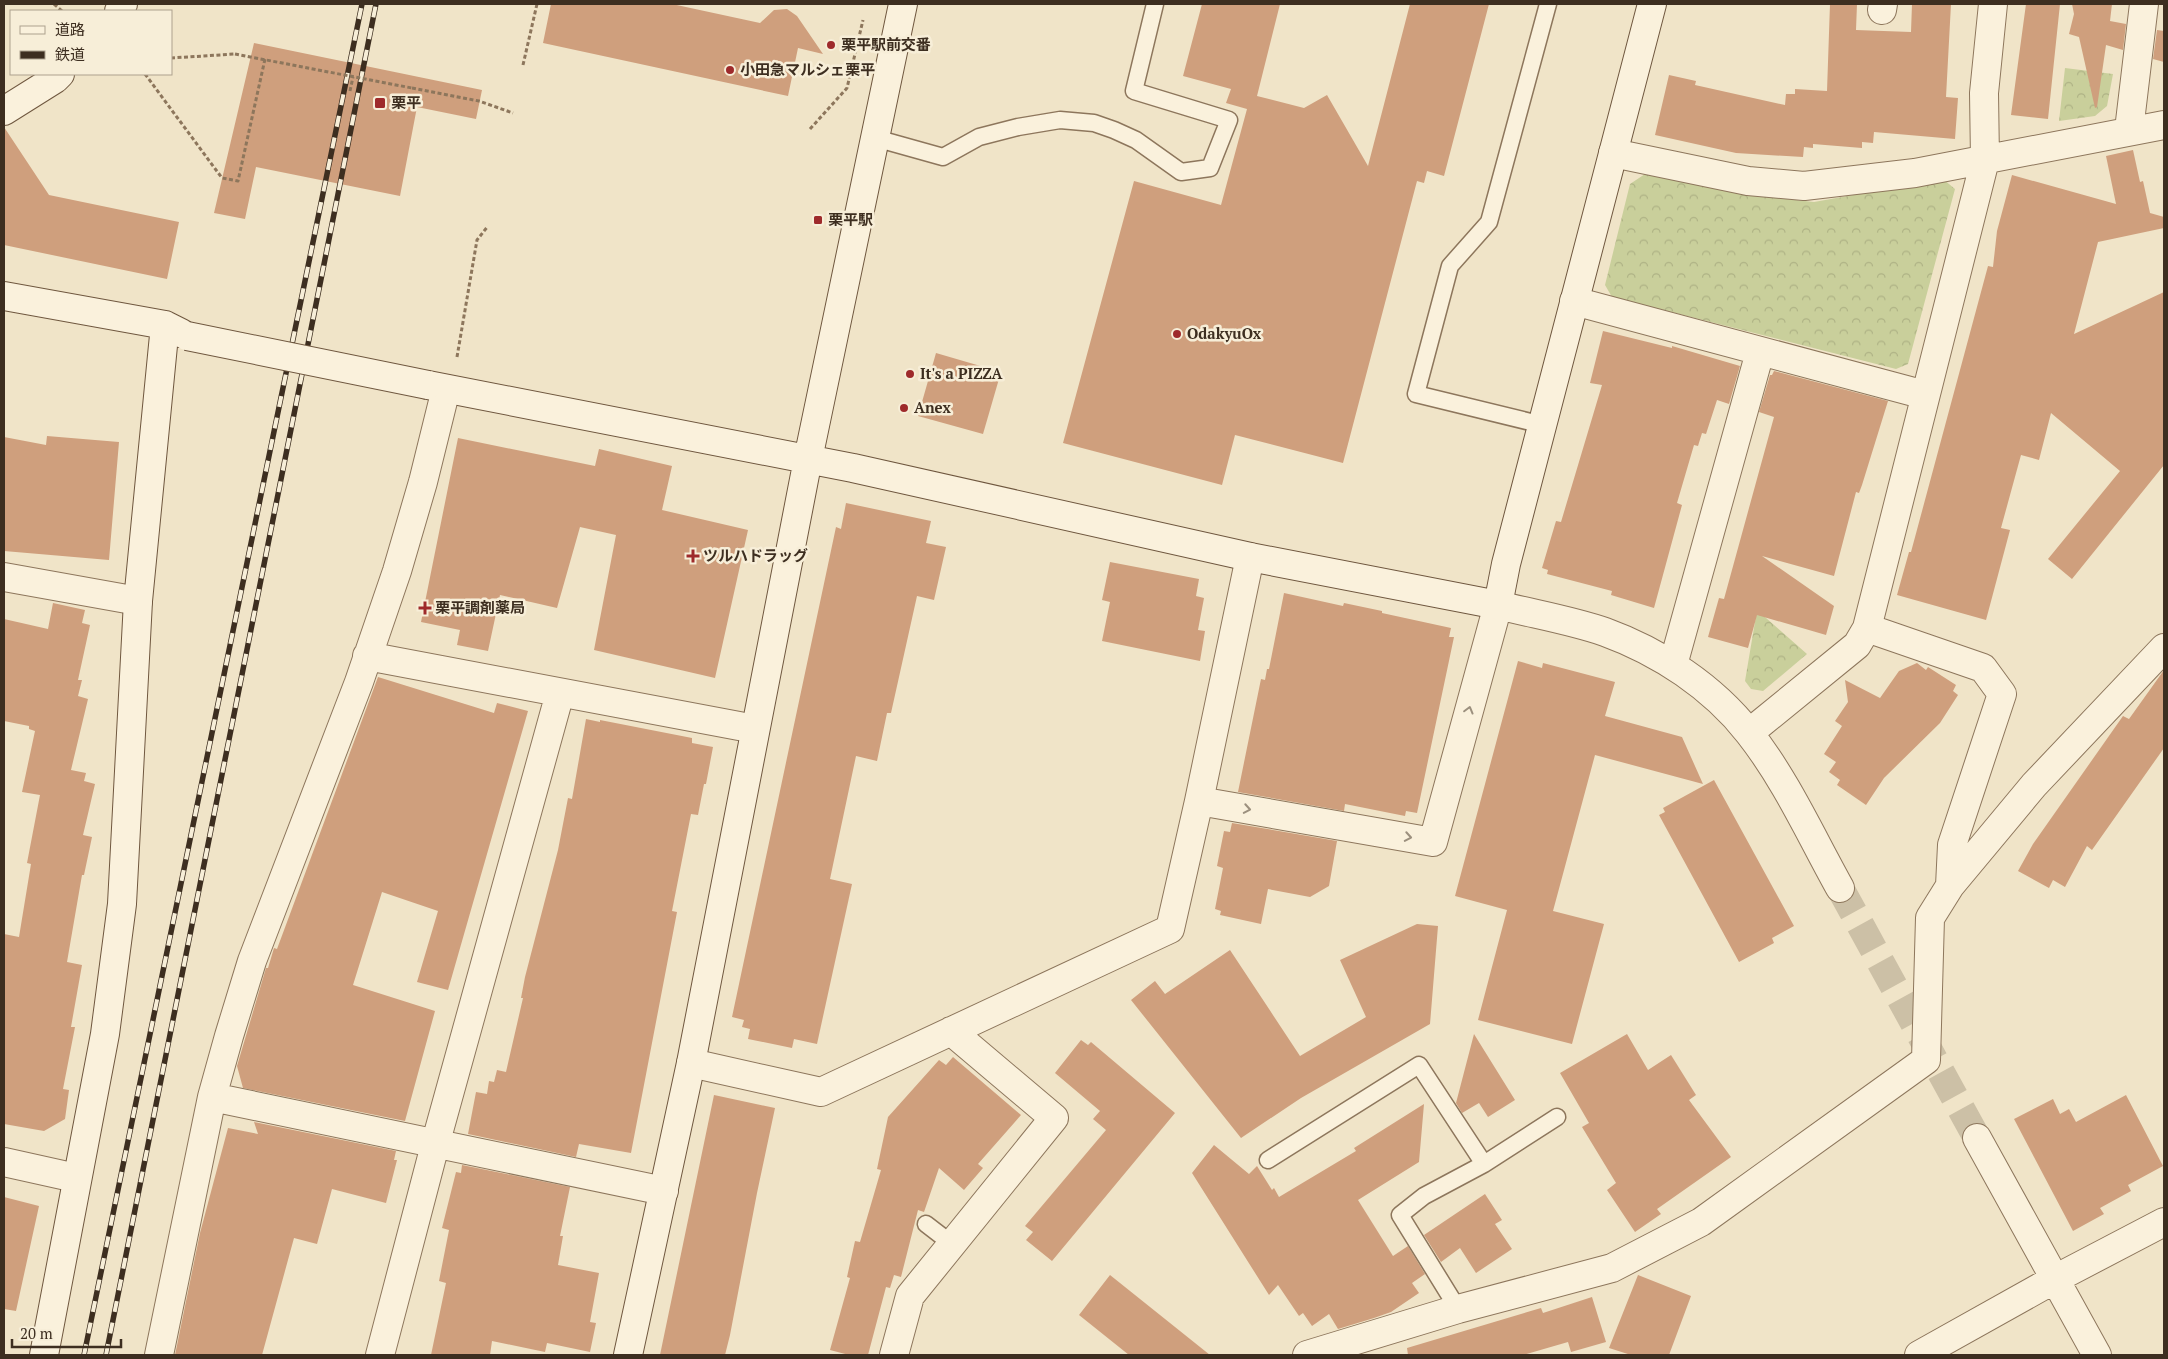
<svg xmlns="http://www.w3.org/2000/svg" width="2168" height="1359" font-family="'PT Serif','Noto Sans JP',serif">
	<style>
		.forest { fill: url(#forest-crowns) }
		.building { fill: #cf9f7d }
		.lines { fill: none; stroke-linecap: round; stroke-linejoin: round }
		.street-tunnel { stroke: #ccc0a6; stroke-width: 28; stroke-dasharray: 28 14; stroke-linecap: butt }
		.lane-casing { stroke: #8d765c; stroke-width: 19 }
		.street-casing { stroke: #8d765c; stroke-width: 30 }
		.secondary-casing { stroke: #6f573f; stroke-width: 30 }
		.path { stroke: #8d765c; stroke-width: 3; stroke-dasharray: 4 2.5; stroke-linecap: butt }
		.lane { stroke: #faf1dc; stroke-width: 16 }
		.street { stroke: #faf1dc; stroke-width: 28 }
		.secondary { stroke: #faf1dc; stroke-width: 28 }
		.rail-casing { stroke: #3d2e20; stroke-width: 5.5 }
		.rail { stroke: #f7eed8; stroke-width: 4; stroke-dasharray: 11; stroke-linecap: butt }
		.secondary-bridge-casing { stroke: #6f573f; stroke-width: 30; stroke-linecap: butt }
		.path-bridge { stroke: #8d765c; stroke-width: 3; stroke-dasharray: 4 2.5; stroke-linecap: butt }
		.secondary-bridge { stroke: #faf1dc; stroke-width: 28 }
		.oneway { stroke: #9c907e }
		.poi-dot { fill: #9e2a2b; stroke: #f7eed8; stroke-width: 2 }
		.labels { text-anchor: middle; stroke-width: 5; stroke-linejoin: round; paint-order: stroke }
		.poi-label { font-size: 15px; font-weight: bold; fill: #3d2e20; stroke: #f7eed8; text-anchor: start }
	</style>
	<defs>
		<pattern id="forest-crowns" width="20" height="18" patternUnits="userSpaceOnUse" patternTransform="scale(1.25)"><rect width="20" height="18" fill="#c9cf9b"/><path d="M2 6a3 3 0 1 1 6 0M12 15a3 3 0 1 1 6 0" fill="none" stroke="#aeb285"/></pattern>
	</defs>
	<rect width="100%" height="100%" fill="#f0e4c8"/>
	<path class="forest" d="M2065 68 2113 74 2107 106 2095 116 2059 121Z
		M1645 174 1760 196 1814 202 1943 179 1955 189 1908 364 1896 369 1612 297 1605 285 1630 184Z
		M1757 610 1807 654 1763 691 1751 689 1745 681Z"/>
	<path class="building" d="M551 4H672L760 23 774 10 787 9 797 16 823 54 798 48 788 96 543 43Z
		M1202 4H1280L1257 96 1304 108 1327 95 1368 166 1410 4H1489L1444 176 1427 171 1424 183 1417 181 1343 463 1235 435 1222 485 1063 443 1134 181 1221 205 1247 109 1226 103 1231 89 1183 76Z
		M1830 4H1857L1856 30 1911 32 1912 4H1951L1946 97 1958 98 1955 139 1874 132 1873 143 1862 142V148L1813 144V148L1804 147 1803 157 1736 153 1655 135 1669 75 1696 81 1695 85 1785 105 1786 94H1795V89L1827 91Z
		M2026 4H2060L2048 119 2011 115Z
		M2072 4H2112L2110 21 2126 24 2123 50 2106 45 2097 107 2095 108 2079 37 2069 34 2074 14Z
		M2157 30 2164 31V62L2153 59Z
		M254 43 482 90 476 119 417 107 400 196 256 167 245 219 214 213Z
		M4 127 49 195 179 222 167 279 4 245Z
		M2133 150 2140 182 2143 181 2150 213 2164 217V228L2098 242 2074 334 2164 292V465L2072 579 2048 559 2120 471 2051 413 2039 460 2021 455 2001 528 2010 530 1986 620 1897 595 1909 552H1911L1988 266 1993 267 1997 231 2012 175 2116 204 2106 156Z
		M1603 331 1672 348V346L1740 366 1729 404 1717 400 1706 434 1702 433 1698 446 1694 445 1677 503 1682 505 1654 608 1611 595 1612 591 1547 574 1548 570 1542 568 1556 521 1561 522 1602 385 1590 383Z
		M936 353 1001 372 983 434 918 416Z
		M1774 371 1888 401 1862 485 1859 493 1856 492 1834 576 1762 556 1834 606 1826 635 1757 615 1748 648 1708 637 1719 598 1724 599 1774 417 1759 412 1770 375H1772Z
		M47 436 119 442 109 560 4 551V437L46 445Z
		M458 438 595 466 599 449 672 466 662 510 748 530 715 678 594 650 616 535 580 527 557 608 500 595 488 651 457 645 460 630 421 622Z
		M846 503 931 521 926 543 946 547 934 600 917 596 891 713H887L877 761 856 756 830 879 852 884 817 1044 794 1039 792 1048 748 1039 750 1029 742 1027 744 1020 732 1017 836 527 841 529Z
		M1110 562 1199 579 1196 596 1204 598 1198 630 1205 631 1200 661 1102 641 1110 602 1102 600Z
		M1284 593 1343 606 1344 603 1382 611V613L1451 628 1449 637H1454L1417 813 1406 811 1405 816 1345 804 1344 811 1238 792 1261 679 1265 680 1267 669H1269Z
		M53 603 85 610 82 623 90 625 78 680H82L78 696 88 699 71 770 86 773 84 781 95 784 83 835 92 837 84 875H82L67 962 82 965 71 1027H75L63 1089 69 1090 65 1119 44 1131 4 1124V934L19 937 31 864 27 863 40 795 22 792 35 731 29 729V726L4 721V619L48 629Z
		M1518 661 1542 668 1543 663 1615 682 1605 716 1682 737 1703 784 1595 755 1553 911 1604 924 1572 1044 1478 1020 1507 910 1455 896Z
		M1917 663 1926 670 1928 667 1956 685 1953 691 1958 695 1940 723 1884 778 1866 805 1837 785 1840 780 1829 772 1836 762 1824 754 1842 726 1835 721 1848 702 1845 680 1880 698 1899 671Z
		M2164 670V748L2092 850 2087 846 2065 887 2053 880 2049 888 2018 871 2033 844 2123 716 2129 719Z
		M378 677 494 713 497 703 528 711 448 990 417 982 438 911 382 892 353 985 435 1011 405 1121 243 1088 237 1066 266 968H268L274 948 277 949Z
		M586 719 600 722V720L692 738V743L713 747 706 784H704L698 815 691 814 672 911 677 912 631 1153 579 1144 576 1157 468 1134 476 1092 487 1094 489 1081 494 1082 497 1070 506 1072 523 998H521L525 977 558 850 568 798 572 799Z
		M1714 780 1794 926 1772 938 1774 943 1739 962 1659 815 1665 812 1663 808Z
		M1232 823 1337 841 1329 886 1310 897 1268 889 1261 924 1220 915 1221 911 1215 909 1223 868 1217 866 1224 831 1230 832Z
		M1417 924 1438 926 1430 1024 1301 1098 1241 1138 1131 1000 1155 981 1165 994 1230 950 1300 1056 1366 1017 1340 960Z
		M1474 1034 1515 1100 1488 1117 1479 1103 1462 1113 1456 1103Z
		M1627 1034 1648 1070 1671 1055 1696 1095 1689 1100 1731 1157 1657 1209 1661 1214 1635 1232 1607 1190 1616 1183 1582 1127 1589 1123 1560 1073Z
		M1081 1040 1088 1045 1091 1042 1175 1113 1052 1261 1026 1240 1033 1232 1025 1226 1106 1130 1093 1119 1100 1111 1055 1073Z
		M953 1057 1021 1115 978 1164 983 1168 964 1190 939 1168 924 1212 918 1210 901 1277 894 1275 890 1288 886 1287 868 1355H849L830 1350 850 1278 847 1277 855 1241 860 1242 881 1170 877 1169 888 1117 939 1060 946 1065Z
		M714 1095 775 1108 757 1193 730 1335 725 1355H660Z
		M2126 1095 2163 1166 2128 1185 2131 1191 2100 1208 2104 1214 2073 1231 2014 1119 2053 1099 2060 1114 2069 1109 2076 1122Z
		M1424 1104 1419 1162 1358 1200 1393 1256 1408 1246 1425 1274 1412 1283 1419 1293 1391 1312 1374 1318 1338 1329 1329 1314 1312 1326 1303 1313 1299 1316 1278 1285 1269 1295 1192 1173 1214 1145 1249 1174 1257 1166 1272 1190 1274 1188 1279 1197 1356 1151 1354 1148Z
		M254 1122 396 1151 394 1160H397L386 1203 332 1189 317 1244 294 1238 262 1355H175L200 1233 228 1128 258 1134Z
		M462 1165 570 1187 560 1236H563L558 1265 599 1273 590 1322 596 1323 590 1352 547 1343 545 1352 492 1341 490 1355H431L446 1283 439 1281 449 1230 442 1228 456 1172 461 1173Z
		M1485 1194 1502 1220 1495 1224 1512 1249 1476 1273 1460 1248 1441 1262 1424 1235Z
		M4 1197 39 1206 16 1311 4 1309Z
		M1110 1275 1210 1355H1129L1079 1315Z
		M1638 1275 1691 1296 1669 1355H1631L1609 1348Z
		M1592 1297 1606 1342 1571 1352 1568 1342 1523 1355H1408L1407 1348 1541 1308 1543 1313Z"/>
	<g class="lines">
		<path class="street-tunnel" d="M1840 888 1977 1138"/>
		<g class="lane-casing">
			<path id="lane" d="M875 138 943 157 979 137 1018 127 1060 120 1094 123 1114 130 1136 140 1181 172 1210 168 1229 120 1134 91 1155 4
				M1543 425 1416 394 1450 266 1489 222 1548 4
				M1268 1160 1419 1065 1484 1164
				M926 1224 952 1244
				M1458 1309 1400 1215 1424 1196 1484 1164 1557 1117"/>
		</g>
		<g class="street-casing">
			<path id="street" d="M1882 10 1883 4
				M2129 130 2144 4
				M1613 153 1748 181 1804 186 1915 173 2164 125
				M1574 301 1925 395
				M4 577 138 601
				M1867 628 1983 668 2002 694 1952 845 1950 886
				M367 656 755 729
				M1673 665 1760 352
				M1749 733 1857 645 1867 628 1985 160 1984 93 1993 4
				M1199 801 1433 842 1498 605C1533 614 1570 620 1605 632 1660 652 1713 687 1749 733 1786 780 1811 836 1840 888
				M691 1063 821 1092 1170 929 1199 801 1250 557
				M212 1097 664 1191
				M1977 1138 2097 1355
				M4 1162 76 1178
				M159 1355 212 1097 229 1036 252 961 359 682 397 571 423 482 446 389
				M380 1355 435 1145 560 693
				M894 1355 910 1296 1054 1118 951 1031
				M1307 1355 1458 1309 1612 1268 1701 1222 1926 1060 1930 918 1950 886 2034 785 2164 648
				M1919 1355 2055 1279 2164 1222"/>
		</g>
		<g class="secondary-casing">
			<path id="secondary" d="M119 11 123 4
				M4 111 55 79 60 74
				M4 296 165 325 181 333
				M428 385 853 468 1250 557 1498 605 1506 564 1652 4
				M44 1355 105 1034 122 904 138 601 165 325
				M628 1355 691 1063 808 459 903 4"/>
		</g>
		<path class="path" d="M54 4 62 11
			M171 58 235 54
			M523 65 537 4
			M145 74 222 178 238 181 265 59
			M412 88 479 101 513 113
			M350 91 353 77
			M810 129 847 88 863 20
			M457 357 477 240 488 226"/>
		<use href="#lane" class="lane"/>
		<use href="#street" class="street"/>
		<use href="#secondary" class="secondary"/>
		<g class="rail-casing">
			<path id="rail" d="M84 1355 362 4
				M106 1355 376 4"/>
		</g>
		<use href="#rail" class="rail"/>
		<g class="secondary-bridge-casing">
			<path id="secondary-bridge" d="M187 336 428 385"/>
		</g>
		<path class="path-bridge" d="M235 54 412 88"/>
		<use href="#secondary-bridge" class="secondary-bridge"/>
	</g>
	<defs><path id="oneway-chevron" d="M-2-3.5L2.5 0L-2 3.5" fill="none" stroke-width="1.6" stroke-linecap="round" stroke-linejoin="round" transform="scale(1.25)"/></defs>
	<g class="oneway">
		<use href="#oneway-chevron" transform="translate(1469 710) rotate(-75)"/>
		<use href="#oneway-chevron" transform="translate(1247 809) rotate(10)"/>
		<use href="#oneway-chevron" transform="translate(1408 837) rotate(10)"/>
	</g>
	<g class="poi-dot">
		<circle cx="831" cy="45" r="5"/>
		<circle cx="730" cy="70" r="5"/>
		<rect x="374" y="97" width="12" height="12" rx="2.5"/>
		<rect x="813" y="215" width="10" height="10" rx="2.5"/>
		<circle cx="1177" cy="334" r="5"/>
		<circle cx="910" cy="374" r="5"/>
		<circle cx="904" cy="408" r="5"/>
		<path d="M690.5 548.5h5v5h5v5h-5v5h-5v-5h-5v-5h5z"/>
		<path d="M422.5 600.5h5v5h5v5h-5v5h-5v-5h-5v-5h5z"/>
	</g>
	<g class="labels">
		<g class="poi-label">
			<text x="841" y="50">栗平駅前交番</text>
			<text x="740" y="75">小田急マルシェ栗平</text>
			<text x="391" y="108">栗平</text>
			<text x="828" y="225">栗平駅</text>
			<text x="1187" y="339">OdakyuOx</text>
			<text x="920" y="379">It's a PIZZA</text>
			<text x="914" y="413">Anex</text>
			<text x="703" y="561">ツルハドラッグ</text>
			<text x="435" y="613">栗平調剤薬局</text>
		</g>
	</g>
	<rect width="2168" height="1359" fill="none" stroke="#3d2e20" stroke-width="10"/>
	<rect x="10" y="10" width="162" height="65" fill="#f7eed8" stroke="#ada18e"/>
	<rect x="20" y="26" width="25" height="8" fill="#faf1dc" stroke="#ada18e"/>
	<text x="55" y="35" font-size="15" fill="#3d2e20">道路</text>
	<rect x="20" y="51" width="25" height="8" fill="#3d2e20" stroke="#ada18e"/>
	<text x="55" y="60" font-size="15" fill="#3d2e20">鉄道</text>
	<path d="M12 1339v8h109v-8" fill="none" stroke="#3d2e20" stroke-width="2.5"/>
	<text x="20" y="1339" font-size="15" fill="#3d2e20" stroke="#f7eed8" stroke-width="4" paint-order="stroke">20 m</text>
</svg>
